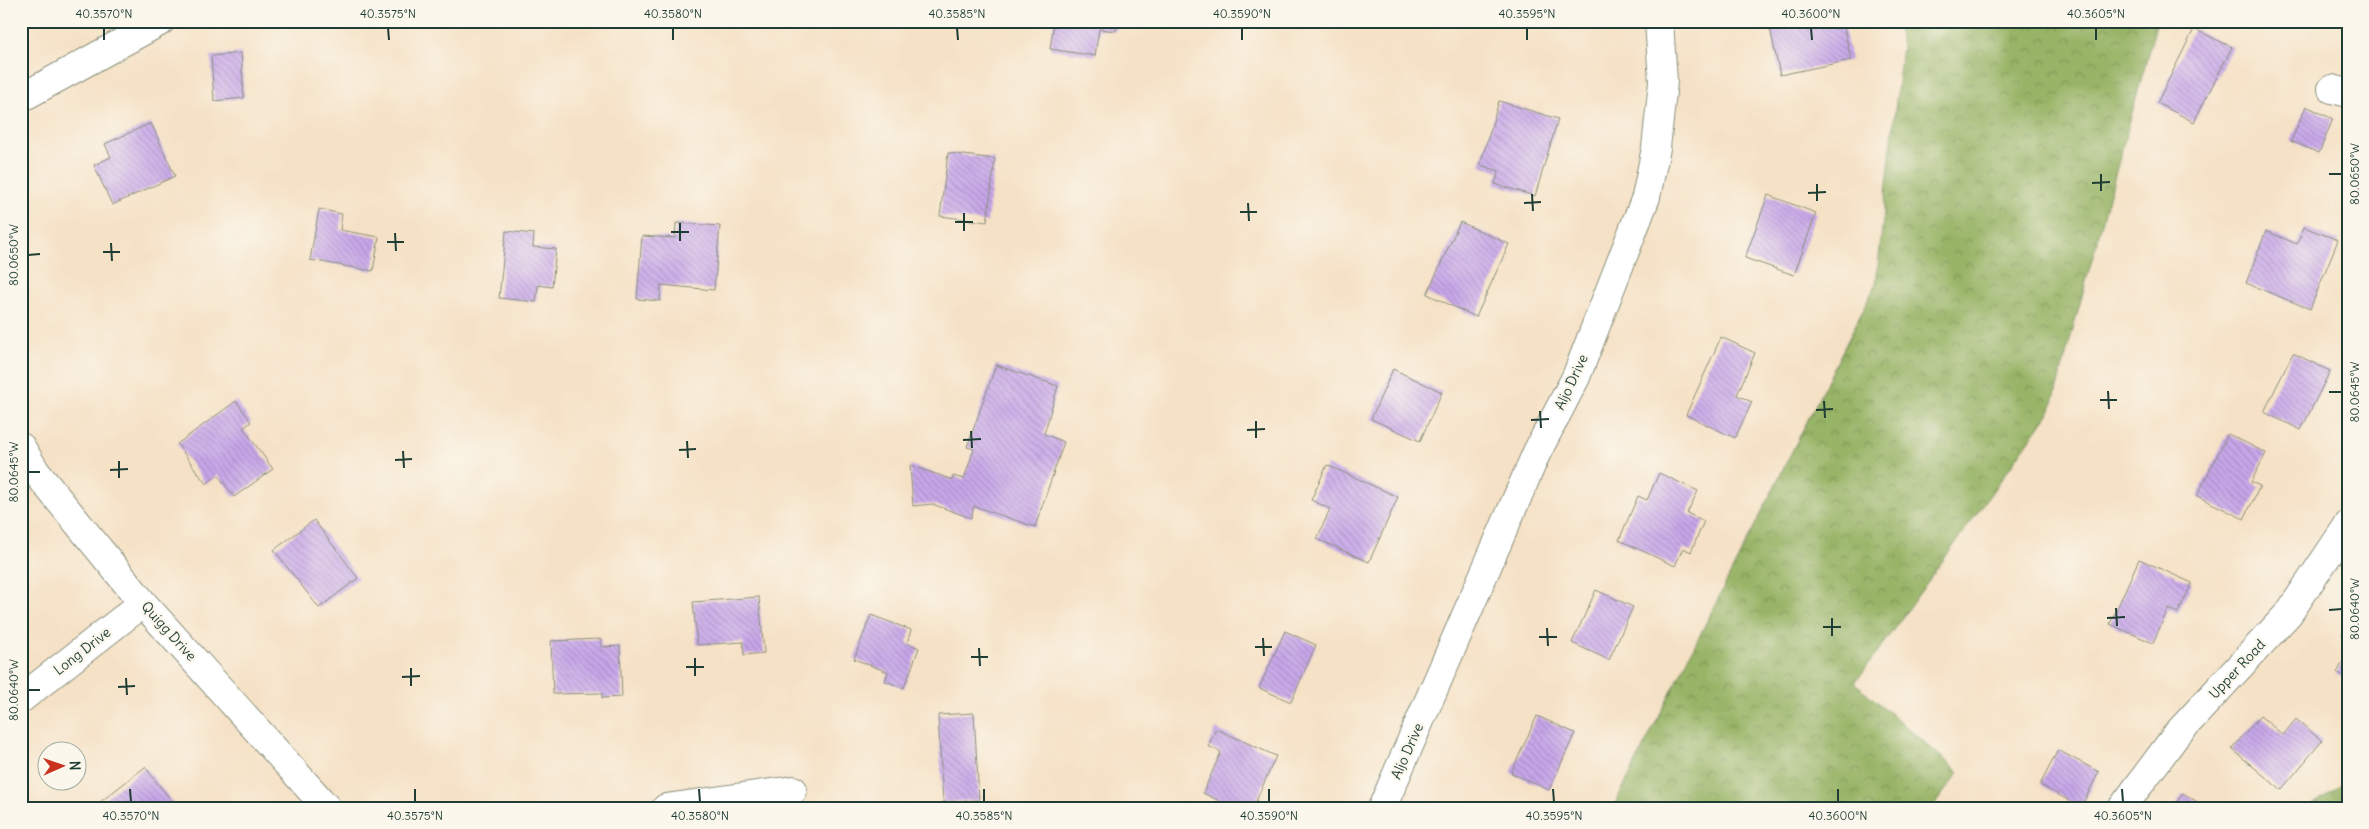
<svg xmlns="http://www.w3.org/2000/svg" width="2369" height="829" font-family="Delius,sans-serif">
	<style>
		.forest { fill: url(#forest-crowns); stroke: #5c784d }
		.building { fill: url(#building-back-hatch) }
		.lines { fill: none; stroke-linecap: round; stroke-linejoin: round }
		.minor-casing { stroke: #8a8f7c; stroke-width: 30 }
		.minor { stroke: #fff; stroke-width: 28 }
		.ticks { fill: none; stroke: #1f3d34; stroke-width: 2 }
		.labels { text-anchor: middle; stroke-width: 4.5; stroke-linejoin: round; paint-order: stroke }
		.street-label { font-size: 14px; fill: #1f3d34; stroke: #fbf7ec }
		.neatline { fill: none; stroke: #1f3d34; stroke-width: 2 }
		.ticks-label { font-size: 12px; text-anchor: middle; fill: #1f3d34 }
	</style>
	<defs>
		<pattern id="forest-crowns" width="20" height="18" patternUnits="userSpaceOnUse" patternTransform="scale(1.25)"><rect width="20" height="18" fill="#98b466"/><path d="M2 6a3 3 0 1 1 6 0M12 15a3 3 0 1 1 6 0" fill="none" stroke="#7b9455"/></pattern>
		<pattern id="building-back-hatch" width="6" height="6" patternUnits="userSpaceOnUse" patternTransform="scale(1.25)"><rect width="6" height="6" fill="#c8a7ea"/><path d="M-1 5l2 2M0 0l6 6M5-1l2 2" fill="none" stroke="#a289be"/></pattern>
	</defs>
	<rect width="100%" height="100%" fill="#fbf7ec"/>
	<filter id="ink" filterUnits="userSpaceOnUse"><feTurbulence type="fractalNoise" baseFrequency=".02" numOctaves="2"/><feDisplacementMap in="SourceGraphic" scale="10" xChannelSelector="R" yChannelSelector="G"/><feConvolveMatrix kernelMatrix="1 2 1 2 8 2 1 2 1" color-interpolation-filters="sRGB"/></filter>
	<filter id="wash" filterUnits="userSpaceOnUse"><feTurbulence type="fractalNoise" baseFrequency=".0096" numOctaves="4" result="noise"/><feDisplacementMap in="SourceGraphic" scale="20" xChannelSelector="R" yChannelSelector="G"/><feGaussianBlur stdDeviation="1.12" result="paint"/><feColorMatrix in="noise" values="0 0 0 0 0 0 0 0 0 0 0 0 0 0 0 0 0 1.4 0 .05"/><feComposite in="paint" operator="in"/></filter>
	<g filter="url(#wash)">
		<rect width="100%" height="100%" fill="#f5e1c5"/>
		<path class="forest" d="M1896 21H2157L2051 410 1855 683 1959 772 1932 808H1613L1876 284 1902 46Z
			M2348 780V808H2308Z"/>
		<g id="blocks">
			<path class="building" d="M1054 21H1117L1116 31 1099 29 1095 56 1050 49Z
				M1783 21H1849L1843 23 1851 60 1780 75 1770 28 1784 25Z
				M2194 29 2232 47 2194 122 2157 103Z
				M241 53 244 98 214 101 211 56Z
				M1499 101 1558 119 1535 196 1495 184 1499 171 1480 165Z
				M2306 106 2333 119 2319 153 2291 141Z
				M151 123 175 176 112 205 94 165 111 157 105 144Z
				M948 153 995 159 987 222 940 216Z
				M1768 195 1816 213 1794 275 1745 258Z
				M319 209 342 214 340 230 379 237 373 271 310 260Z
				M1460 222 1509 244 1476 317 1427 294Z
				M676 223 720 226 714 290 661 285 660 301 637 299 642 236 675 238Z
				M2304 227 2338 240 2310 309 2246 283 2266 231 2297 244Z
				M506 231 534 234 533 247 556 249 552 287 538 285 536 302 499 298Z
				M1721 337 1755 353 1737 395 1752 402 1735 438 1686 415Z
				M2293 353 2330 371 2301 430 2264 412Z
				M996 365 1058 386 1044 434 1064 442 1035 527 974 506 971 518 932 504 913 506 910 465 953 480V476L964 479 974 449 967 447Z
				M1393 369 1442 392 1420 441 1371 419Z
				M236 401 251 422 243 428 273 469 234 497 218 475 206 484 177 444Z
				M2228 434 2266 453 2251 482 2260 486 2244 519 2197 496Z
				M1327 465 1398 497 1369 562 1317 539 1330 509 1311 500Z
				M1659 473 1698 491 1687 513 1704 521 1691 552 1683 548 1675 566 1619 540 1638 496 1647 500Z
				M314 520 358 578 319 608 274 550Z
				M2139 559 2192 583 2178 613 2168 609 2153 643 2110 624Z
				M1596 590 1633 607 1609 660 1572 643Z
				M759 597 764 653 744 655 743 642 697 645 693 602Z
				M871 615 911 630 907 643 919 648 904 688 885 681 888 672 854 659Z
				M2348 624V639L2342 635Z
				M1285 631 1316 645 1291 702 1259 688Z
				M601 639V647L620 646 622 697 602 698V693L553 694 551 641Z
				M2348 652V679L2337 673Z
				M974 713 979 800 943 802 938 715Z
				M1537 716 1575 733 1549 790 1511 773Z
				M2260 716 2283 735 2296 719 2322 741 2281 790 2232 749Z
				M1216 729 1276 756 1253 808H1234L1203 793 1221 752 1208 746Z
				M2058 750 2099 772 2081 807 2040 785Z
				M145 767 177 808H103L99 803Z
				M2183 793 2207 808H2173Z"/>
		</g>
	</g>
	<g filter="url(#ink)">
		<use href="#blocks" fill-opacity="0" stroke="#8a8f7c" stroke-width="1"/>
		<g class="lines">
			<g class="minor-casing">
				<path id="minor" d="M2332 89 2348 93
					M21 98 161 21
					M21 447 36 472 143 603 327 808
					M21 699 143 603
					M666 808 793 790
					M1382 808 1537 452 1576 377 1646 197 1656 148 1663 82 1659 21
					M2122 808 2177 734 2289 613 2348 525"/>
			</g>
			<use href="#minor" class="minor"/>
		</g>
	</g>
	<path class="ticks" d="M104 28V40M388 28 389 40M673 28V40M957 28 958 40M1242 28V40M1527 28V40M1811 28 1812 40M2096 28V40M2101 174V191M2329 174H2342M2092 183 2110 182M1817 184V201M1808 193 1826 192M1532 194 1533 211M1248 203 1249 221M1524 203 1541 202M1240 212H1257M964 213V231M955 222H973M680 223V241M671 232H689M395 233 396 251M387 242H404M111 243 112 261M103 252H120M28 255 40 254M2108 391 2109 409M2329 392H2342M2100 400H2117M1824 401 1825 418M1816 410 1833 409M1540 411 1541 428M1531 420 1549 419M1256 421V438M1247 430 1265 429M971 431 972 448M963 440 981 439M687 441 688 458M679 450 696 449M403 451 404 468M395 460 412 459M119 461V478M110 470 128 469M28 472H40M2116 608 2117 626M2329 610 2342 609M1832 618V636M2107 618 2125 617M1823 627H1841M1547 628 1548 646M1539 637H1557M1263 638 1264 656M1255 647H1272M979 648 980 666M971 657H988M695 658V676M686 667H704M411 668V686M402 677 420 676M126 678 127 695M118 687 135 686M28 690H40M130 789 131 802M415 789V802M699 789 700 802M984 789V802M1269 789V802M1553 789 1554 802M1838 789V802M2122 789 2123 802"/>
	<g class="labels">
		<g class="street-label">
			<text transform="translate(1571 382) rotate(-65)" y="5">Aljo Drive</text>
			<text transform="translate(169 631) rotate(48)" y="5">Quigg Drive</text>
			<text transform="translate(82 651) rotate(-38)" y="5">Long Drive</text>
			<text transform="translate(2237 669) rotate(-47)" y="5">Upper Road</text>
			<text transform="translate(1407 751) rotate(-66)" y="5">Aljo Drive</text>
		</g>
	</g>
	<rect width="2369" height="829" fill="none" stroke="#fbf7ec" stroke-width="55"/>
	<g transform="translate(62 766) rotate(88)"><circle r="24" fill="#fbf7ec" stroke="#a3ada2"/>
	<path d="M0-4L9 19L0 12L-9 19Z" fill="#c8321e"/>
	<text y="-8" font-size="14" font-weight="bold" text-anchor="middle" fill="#1f3d34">N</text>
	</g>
	<rect x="28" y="28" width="2314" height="774" class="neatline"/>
	<g class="ticks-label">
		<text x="104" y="18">40.3570°N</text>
		<text x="388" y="18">40.3575°N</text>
		<text x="673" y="18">40.3580°N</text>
		<text x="957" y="18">40.3585°N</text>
		<text x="1242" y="18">40.3590°N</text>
		<text x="1527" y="18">40.3595°N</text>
		<text x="1811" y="18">40.3600°N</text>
		<text x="2096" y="18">40.3605°N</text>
		<text transform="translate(2355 174) rotate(-90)" y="4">80.0650°W</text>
		<text transform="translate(14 255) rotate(-90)" y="4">80.0650°W</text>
		<text transform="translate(2355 392) rotate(-90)" y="4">80.0645°W</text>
		<text transform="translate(14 472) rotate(-90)" y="4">80.0645°W</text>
		<text transform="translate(2355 609) rotate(-90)" y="4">80.0640°W</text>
		<text transform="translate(14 690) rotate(-90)" y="4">80.0640°W</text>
		<text x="131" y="820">40.3570°N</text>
		<text x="415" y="820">40.3575°N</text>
		<text x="700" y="820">40.3580°N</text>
		<text x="984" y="820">40.3585°N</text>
		<text x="1269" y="820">40.3590°N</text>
		<text x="1554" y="820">40.3595°N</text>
		<text x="1838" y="820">40.3600°N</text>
		<text x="2123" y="820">40.3605°N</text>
	</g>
</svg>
